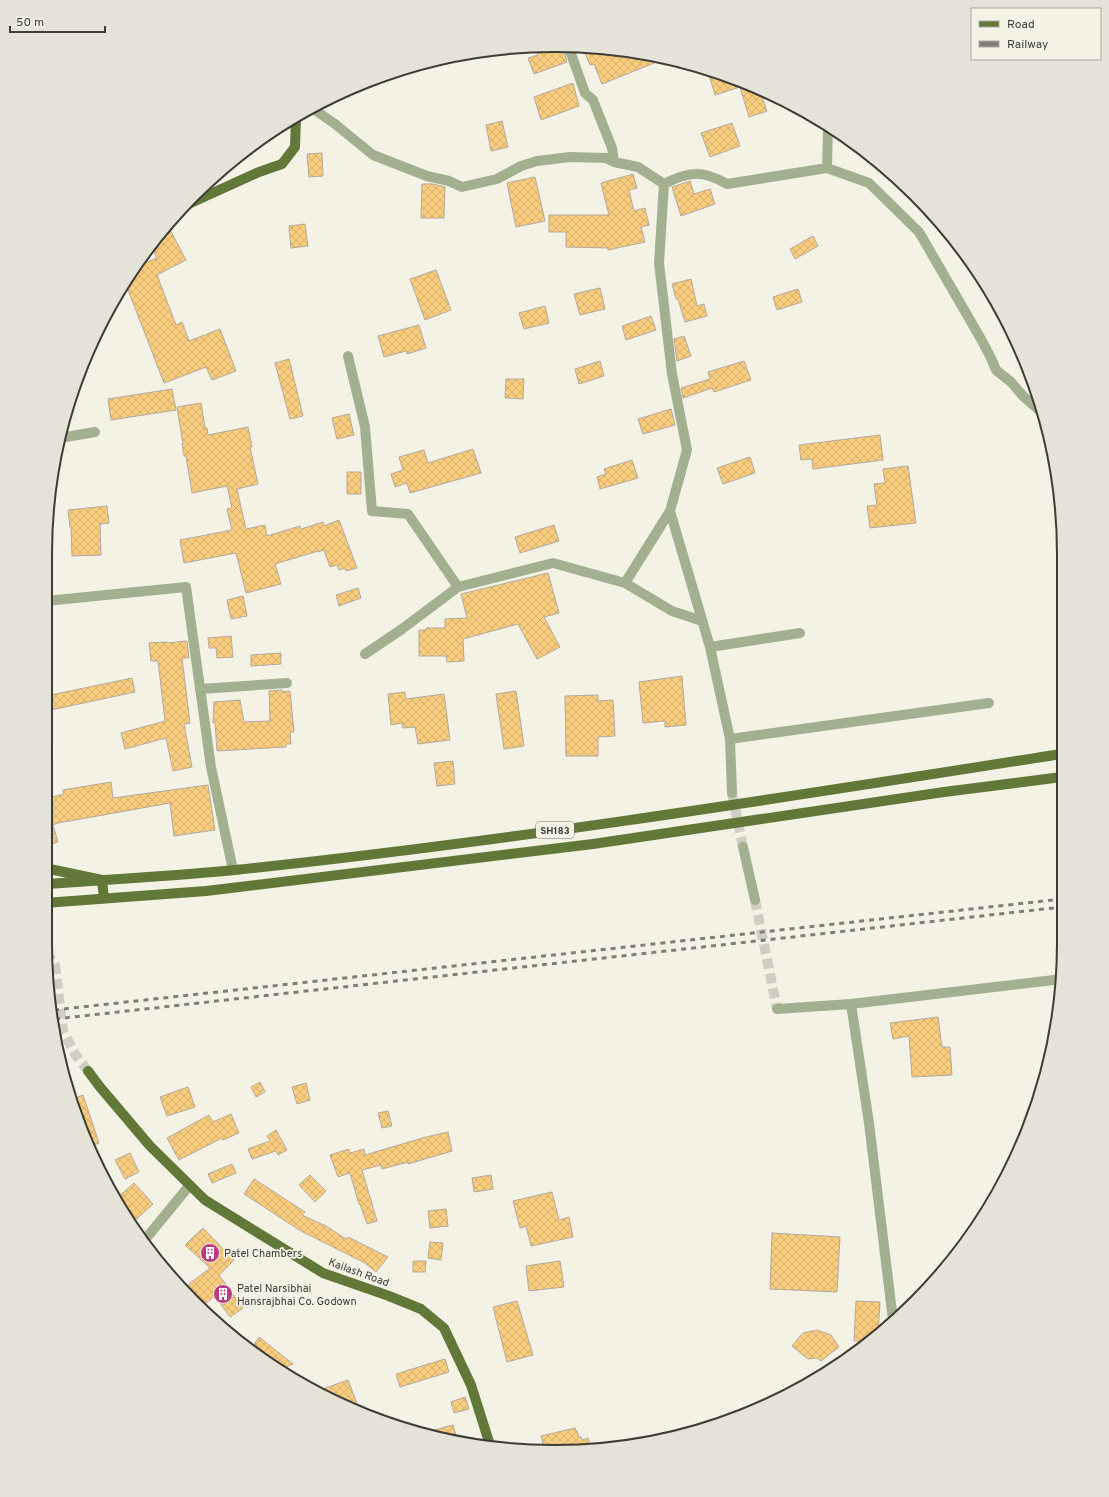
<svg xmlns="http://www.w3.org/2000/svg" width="1109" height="1497" font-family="Overpass,sans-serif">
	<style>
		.building { fill: url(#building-cross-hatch); stroke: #b1aa9e }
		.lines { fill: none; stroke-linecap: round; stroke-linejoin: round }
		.minor-tunnel { stroke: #cfcec2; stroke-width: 10; stroke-dasharray: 10 5; stroke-linecap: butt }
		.major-tunnel { stroke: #cfcec2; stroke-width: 10; stroke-dasharray: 10 5; stroke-linecap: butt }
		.minor { stroke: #a3b08f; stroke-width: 10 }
		.major { stroke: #627839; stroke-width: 10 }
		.rail { stroke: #807f77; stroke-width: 3; stroke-dasharray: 5 5; stroke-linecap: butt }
		.labels { text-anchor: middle; stroke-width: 3.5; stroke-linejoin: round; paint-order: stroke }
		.shield { fill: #f4f2e5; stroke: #74736b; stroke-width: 1 }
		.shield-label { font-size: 10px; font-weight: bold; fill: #3d3c37 }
		.poi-label { font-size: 11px; fill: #3d3c37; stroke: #f4f2e5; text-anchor: start }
		.street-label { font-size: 11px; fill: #3d3c37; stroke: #f4f2e5 }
		.rim { fill: none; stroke: #3d3c37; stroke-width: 2 }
	</style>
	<defs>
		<pattern id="building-cross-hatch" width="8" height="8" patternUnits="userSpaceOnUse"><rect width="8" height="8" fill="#facc7e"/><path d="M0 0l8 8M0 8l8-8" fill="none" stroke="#d7b06e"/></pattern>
	</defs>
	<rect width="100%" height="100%" fill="#f4f2e5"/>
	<path class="building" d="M536 47H563L567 62 534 74 528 58 538 55Z
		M583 48 621 49 664 59 602 84 594 64 590 65Z
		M718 72 760 91 767 111 749 117 740 87 715 95 709 75Z
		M573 83 579 106 541 120 534 97Z
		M502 121 508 147 491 151 486 125Z
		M732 123 740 146 710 157 701 133Z
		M322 153 323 176 309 177 307 154Z
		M633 174 637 188 629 190 634 211 645 208 649 225 641 227 645 242 608 250V248L566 247V232H549V215H609L601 183Z
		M535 177 545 221 516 227 507 183Z
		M690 181 694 194 710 189 715 204 681 216 672 187Z
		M422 184H433L445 187 444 218H421Z
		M305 224 308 246 291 248 289 226Z
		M168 226 186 260 157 275 176 325 182 322 189 341 220 329 236 371 212 380 206 367 164 383 125 282 135 267 157 258 151 247Z
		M813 236 818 246 795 259 790 249Z
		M436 270 451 310 425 320 410 279Z
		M691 279 697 306 704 304 707 316 685 322 678 299H676L672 284Z
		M600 288 605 309 580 315 574 294Z
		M798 289 802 302 777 310 773 297Z
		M545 306 549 323 524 329 519 313Z
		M651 316 656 330 626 340 622 326Z
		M419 325 426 348 407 354 406 351 384 357 378 336Z
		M684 336 691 356 677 361 674 339Z
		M289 359 303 416 290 419 275 363Z
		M600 361 604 376 579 384 575 369Z
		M744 361 751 380 714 392 712 388 683 398 681 388 710 379 708 372Z
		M506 379H524L523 399 505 398Z
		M172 389 176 410 111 420 108 399Z
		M201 403 205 428H207L208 435 248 427 252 447H250L258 484 237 489 246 529 265 525 267 536 300 526 301 529 323 522 324 526 339 520 357 568 346 571 345 568 339 570 337 565 330 567 324 550 318 552V551L275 564 281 584 246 593 236 553 184 563 180 540 232 530 227 509 232 508 227 486 192 493 186 456H184L182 444H183L177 407Z
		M671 409 675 425 643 434 638 419Z
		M349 414 354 435 337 439 332 418Z
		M880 435 883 460 813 469 812 459 801 460 799 445Z
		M473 449 481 473 410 493 407 483 395 487 391 474 403 470 399 457 424 450 428 463Z
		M750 457 755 473 723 484 717 468Z
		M632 460 638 478 600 489 597 477 606 474 604 469Z
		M908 466 916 523 870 528 867 506 877 505 874 484 885 483 883 469Z
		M347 472H361V494H347Z
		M107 506 109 523 100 524 101 555 72 556 71 526 70 527 68 510Z
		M554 525 559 541 520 553 515 537Z
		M548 573 559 613 544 617 560 647 537 659 518 624 463 639 464 661 447 662 446 656H419V630H426V628H445V619L467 618 461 594Z
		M358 588 361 598 339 606 336 595Z
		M243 596 247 616 231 619 227 600Z
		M231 636 233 657 217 658 216 648H209L208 638Z
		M187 641 189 658H182L190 723 184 724 192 767 173 771 166 738 125 749 121 733 165 721 158 661H151L149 643 167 642V643Z
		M281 653V664L251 666V655Z
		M682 676 686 725 665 727V721L643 723 639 682Z
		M132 678 135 692 46 711V696Z
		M282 690V692L290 691 294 732H290L291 744H286V747L217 751 215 722 213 723 214 702 240 700 244 722 270 721 269 691Z
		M516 691 524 746 504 749 496 694Z
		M405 692 406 699 444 694 450 740 418 744 415 727 403 728 402 723 391 725 388 694Z
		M598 695V701L613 700 615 736 598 737V756H566L565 696Z
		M453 761 455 784 437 786 434 763Z
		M111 782 113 798 208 785 215 830 174 836 170 803 58 823 53 825 58 842 45 846V799L64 794 63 790Z
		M938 1017 942 1047H950L952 1075 912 1077 909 1036 893 1039 890 1023Z
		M260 1082 265 1092 256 1097 251 1087Z
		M306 1083 310 1100 297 1104 292 1087Z
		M188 1087 195 1107 167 1116 160 1097Z
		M83 1095 99 1143 92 1146 73 1099Z
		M388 1111 392 1126 382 1128 378 1113Z
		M231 1114 239 1133 223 1140 222 1138 179 1160 167 1138 209 1115 213 1122Z
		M276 1130 287 1150 278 1155 276 1151 252 1159 248 1149 270 1141 267 1136Z
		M448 1132 452 1151 408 1164V1162L382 1169 381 1165 362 1170 377 1221 367 1224 360 1204H359L350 1173 338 1177 330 1155 349 1149 350 1153 364 1149 365 1155 426 1137Z
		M130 1153 139 1172 125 1179 115 1160Z
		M232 1164 236 1173 212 1183 208 1174Z
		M310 1175 326 1191 315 1202 299 1185Z
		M491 1175 493 1189 474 1192 472 1178Z
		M254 1179 305 1212 302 1215 326 1226 346 1239 348 1237 388 1257 376 1272 365 1263 301 1231 244 1194Z
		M134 1183 153 1204 131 1224 115 1200Z
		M552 1192 559 1220 569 1217 573 1237 531 1246 526 1226 520 1228 513 1201Z
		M446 1209 448 1226 430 1228 428 1211Z
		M203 1228 234 1260 219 1275 243 1308 230 1317 215 1296 201 1307 184 1288 210 1268 185 1245Z
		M772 1233 840 1237 837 1292 770 1289Z
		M430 1242 443 1243 441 1260 428 1258Z
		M413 1261H426L425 1272H413Z
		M560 1261 564 1287 529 1291 526 1266Z
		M517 1301 533 1355 507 1362 493 1307Z
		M856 1301 880 1302 878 1334 870 1342 854 1341Z
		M817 1330 831 1335 839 1347 821 1361 817 1358 808 1359 792 1346 803 1333Z
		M259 1337 293 1364 283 1368 252 1348Z
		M445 1359 449 1372 400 1387 396 1374Z
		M348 1380 359 1409 329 1399 317 1391Z
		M465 1397 469 1409 454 1413 451 1402Z
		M453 1425 458 1442 427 1432Z
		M575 1428 576 1431H577L579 1437H581L582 1440 588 1438 591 1451 544 1448 541 1436Z"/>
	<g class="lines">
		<path class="minor-tunnel" d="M732 793 743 847
			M755 900 777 1009"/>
		<path class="major-tunnel" d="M46 952 55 965 63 1031 75 1054 88 1071"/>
		<path class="minor" d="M569 48 585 93 593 100 612 148 614 162
			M312 108 335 124 373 155 427 176 449 181 462 187 497 179 521 166 537 161 570 157 606 158 614 162 638 167 664 184C689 171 702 170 727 184L827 168 869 183 919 232 981 339 991 358 996 370 1011 382 1024 397 1039 410
			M827 168 828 127
			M348 356 365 427 372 511 408 514 458 587
			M60 438 95 432
			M670 511 710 647 730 739 732 793
			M625 583 670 511 687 450 672 374 659 263 664 184
			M46 601 186 587 211 767 233 870
			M710 647 800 633
			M365 654 402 629 458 587 553 563 625 583 672 611 702 621
			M200 689 287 683
			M730 739 989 703
			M743 847 755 900
			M851 1004 1062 979
			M777 1009 851 1004 869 1123 893 1320
			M143 1242 189 1186"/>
		<path class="major" d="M184 206 259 172 282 164 295 147 296 118
			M45 868 102 880 104 898
			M45 884C108 880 172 876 235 870 512 841 787 797 1061 754
			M45 903 206 891 593 844 944 792 1062 777
			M88 1071 100 1087 150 1146 205 1200 323 1273 389 1296 421 1309 444 1328 471 1385 490 1445"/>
		<path class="rail" d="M54 1010 1062 899
			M55 1019 1062 907"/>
	</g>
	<defs>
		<g id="building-disc" transform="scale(1)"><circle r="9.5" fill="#ba3a86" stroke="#f4f2e5"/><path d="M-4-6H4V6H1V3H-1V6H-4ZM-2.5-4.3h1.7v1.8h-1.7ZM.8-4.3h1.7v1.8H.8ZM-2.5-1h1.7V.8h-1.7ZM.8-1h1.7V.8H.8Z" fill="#fff"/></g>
	</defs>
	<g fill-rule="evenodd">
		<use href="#building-disc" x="210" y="1253"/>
		<use href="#building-disc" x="223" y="1294"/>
	</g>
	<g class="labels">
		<rect class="shield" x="536" y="822" width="38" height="16" rx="3"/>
		<g class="shield-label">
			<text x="555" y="834">SH183</text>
		</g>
		<g class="poi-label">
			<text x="224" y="1257">Patel Chambers</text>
			<text x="237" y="1292">Patel Narsibhai<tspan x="237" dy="13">Hansrajbhai Co. Godown</tspan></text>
		</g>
		<g class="street-label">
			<text transform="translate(359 1272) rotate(20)" y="4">Kailash Road</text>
		</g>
	</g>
	<path d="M0 0H1109V1497H0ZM554 52H555A502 502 0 0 1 1057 554V943A502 502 0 0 1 555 1445H554A502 502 0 0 1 52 943V554A502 502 0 0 1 554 52Z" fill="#e5e3d7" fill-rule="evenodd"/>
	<path class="rim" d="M554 52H555A502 502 0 0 1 1057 554V943A502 502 0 0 1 555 1445H554A502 502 0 0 1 52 943V554A502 502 0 0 1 554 52Z"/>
	<rect x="971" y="8" width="130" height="52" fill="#f4f2e5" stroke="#aba99f"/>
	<rect x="979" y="21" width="20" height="6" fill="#627839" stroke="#aba99f"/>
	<text x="1007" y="28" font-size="12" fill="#3d3c37">Road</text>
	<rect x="979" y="41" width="20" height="6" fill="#807f77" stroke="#aba99f"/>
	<text x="1007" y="48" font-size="12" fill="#3d3c37">Railway</text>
	<path d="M10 26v6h95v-6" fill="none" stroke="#3d3c37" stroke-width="2"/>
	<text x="16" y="26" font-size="12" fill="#3d3c37" stroke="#f4f2e5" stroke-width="3" paint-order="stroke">50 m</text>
</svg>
